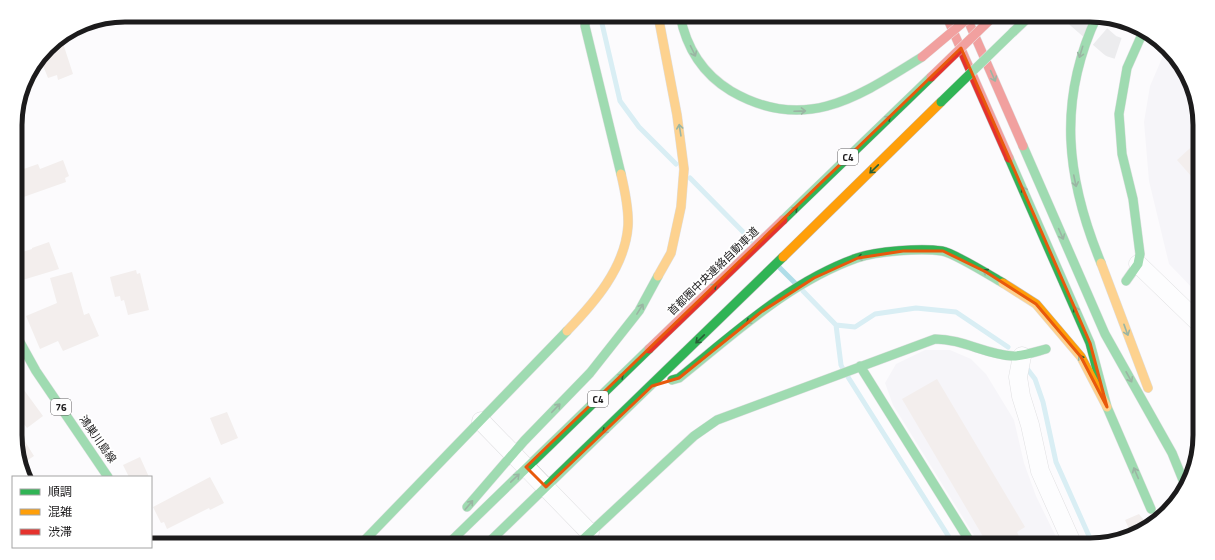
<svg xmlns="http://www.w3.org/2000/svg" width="1215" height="560" font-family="'Titillium Web','Noto Sans JP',sans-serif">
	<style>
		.built { fill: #f0edf3 }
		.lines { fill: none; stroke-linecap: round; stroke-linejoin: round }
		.stream { stroke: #afdde8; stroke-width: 5 }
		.building { fill: #e8ded9 }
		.secondary-tunnel { stroke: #dad9db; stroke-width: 22; stroke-dasharray: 22 11; stroke-linecap: butt }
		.street-casing { stroke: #bebebf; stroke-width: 19 }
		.fast-casing { stroke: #bebebf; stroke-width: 10 }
		.slow-casing { stroke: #bebebf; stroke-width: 10 }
		.jam-casing { stroke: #bebebf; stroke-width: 10 }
		.street { stroke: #fffeff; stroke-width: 18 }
		.fast { stroke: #30b455; stroke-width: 9 }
		.slow { stroke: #ff9f0a; stroke-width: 9 }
		.jam { stroke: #e5322d; stroke-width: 9 }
		.fast-bridge-casing { stroke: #d5d4d5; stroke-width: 10; stroke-linecap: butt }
		.jam-bridge-casing { stroke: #d5d4d5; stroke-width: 10; stroke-linecap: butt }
		.fast-bridge { stroke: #30b455; stroke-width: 9 }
		.jam-bridge { stroke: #e5322d; stroke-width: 9 }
		.oneway { stroke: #256036 }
		.marked { fill: none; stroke: #e8590c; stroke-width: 3; stroke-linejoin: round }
		.labels { text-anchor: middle; stroke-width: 3.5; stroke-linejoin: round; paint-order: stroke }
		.shield { fill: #fff; stroke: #605f60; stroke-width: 1 }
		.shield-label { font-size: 10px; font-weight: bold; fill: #1c1b1c }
		.street-label { font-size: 11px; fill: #1c1b1c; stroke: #fff }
		.rim { fill: none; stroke: #1c1b1c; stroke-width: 5 }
	</style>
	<rect width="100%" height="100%" fill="#fcfbfd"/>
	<path class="built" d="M1166 49 1177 58 1199 111 1200 296 1169 264 1149 181 1144 122 1150 86Z
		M925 350H950L971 359 986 374 1014 420 1024 463 1036 496 1060 545H980L893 405 885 383 896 364Z"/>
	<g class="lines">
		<path class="stream" d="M600 15 620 101 639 127 676 164
			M690 178 753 242
			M779 267 796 284
			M803 291 836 325 841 365 843 369
			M836 325 855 327 875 314 916 308 956 312 1008 347
			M1025 366 1035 379 1043 402 1056 462 1093 545
			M848 377 954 545"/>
	</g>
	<path class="building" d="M61 37 73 74 58 80 57 75 48 78 40 58 52 42Z
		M1199 140V185L1177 160Z
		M63 160 69 176 65 178 66 182 15 200V172L38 164 40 169Z
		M49 242 59 269 16 282V254L32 249V248Z
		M136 270 137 274 140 273 149 310 128 315 124 300 121 301 120 296 115 297 110 277Z
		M72 272 84 315 89 313 99 336 63 351 58 341 40 349 26 316 57 303 50 278Z
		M16 379 43 416 27 428 16 414Z
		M937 379 1025 527 1017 532 1020 538 1009 545 1006 539 996 545H988L902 399Z
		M227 412 238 438 221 445 210 418Z
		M16 427 34 456 22 464 16 449Z
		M140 457 149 477H129L123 465Z
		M210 477 224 503 210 510 209 508 167 529 164 522 161 523 153 507Z
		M1139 514 1143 519 1149 521 1156 520 1151 526 1131 533 1125 520Z"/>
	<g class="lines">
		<path class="secondary-tunnel" d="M1075 15 1111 46 1123 50"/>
		<g class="street-casing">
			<path id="street" d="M1138 264 1200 324
				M1022 356 1018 377 1021 396 1030 425 1040 471 1073 545
				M481 421 590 533"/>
		</g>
		<g class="fast-casing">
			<path id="fast" d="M586 15 585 26 621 174
				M680 15C686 47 703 74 731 91 805 134 858 97 922 57
				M1097 16C1057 101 1066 178 1101 263
				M1013 32 1031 15
				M1023 146 1105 334 1172 453 1185 485
				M1009 158 1090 343 1107 407 1151 509
				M783 220 931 77
				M1126 281 1138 264 1140 254 1133 199 1122 154 1119 114 1127 68 1143 32
				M16 335 36 371 108 477
				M860 366 972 545
				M672 380 679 378C734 334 789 282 857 258 877 251 921 248 942 251 954 253 991 276 1003 283
				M467 507 524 441 590 373 639 311 658 276
				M360 545 567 331
				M447 545 649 349
				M486 545 783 257
				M577 545 694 436 717 420 935 339C963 339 986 355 1013 356 1024 356 1035 352 1046 349"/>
		</g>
		<g class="slow-casing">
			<path id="slow" d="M658 15 677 115 684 169 681 207 671 253 658 276
				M783 257 941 102
				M1101 263 1148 388
				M1003 283 1036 304 1081 357 1107 407
				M567 331C594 303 625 268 628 226 629 209 625 191 621 174"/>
		</g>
		<g class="jam-casing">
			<path id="jam" d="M946 15 1009 158
				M967 18 1023 146
				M649 349 783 220"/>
		</g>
		<use href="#street" class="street"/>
		<use href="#fast" class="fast"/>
		<use href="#slow" class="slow"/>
		<use href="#jam" class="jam"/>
		<g class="fast-bridge-casing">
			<path id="fast-bridge" d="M941 102 1013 32"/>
		</g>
		<g class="jam-bridge-casing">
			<path id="jam-bridge" d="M922 57 972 15
				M931 77 995 15"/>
		</g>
		<use href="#fast-bridge" class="fast-bridge"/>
		<use href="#jam-bridge" class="jam-bridge"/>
	</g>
	<defs><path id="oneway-shaft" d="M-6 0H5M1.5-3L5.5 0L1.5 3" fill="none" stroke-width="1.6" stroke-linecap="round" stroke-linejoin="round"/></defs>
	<g class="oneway">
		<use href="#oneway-shaft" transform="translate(693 51) rotate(64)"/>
		<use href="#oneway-shaft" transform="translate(1081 52) rotate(107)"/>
		<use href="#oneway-shaft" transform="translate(993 76) rotate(66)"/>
		<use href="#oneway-shaft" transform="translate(800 111) rotate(-2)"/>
		<use href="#oneway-shaft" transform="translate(886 120) rotate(-44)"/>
		<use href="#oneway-shaft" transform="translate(680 130) rotate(-99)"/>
		<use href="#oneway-shaft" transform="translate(874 169) rotate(136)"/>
		<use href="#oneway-shaft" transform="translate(1075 181) rotate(78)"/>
		<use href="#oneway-shaft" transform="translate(1025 192) rotate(-114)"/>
		<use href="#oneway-shaft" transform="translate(793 211) rotate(-44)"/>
		<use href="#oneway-shaft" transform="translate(1061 234) rotate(66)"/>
		<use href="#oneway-shaft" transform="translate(863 257) rotate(170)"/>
		<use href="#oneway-shaft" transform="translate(988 273) rotate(-149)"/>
		<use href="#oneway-shaft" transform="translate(712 288) rotate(-44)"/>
		<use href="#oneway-shaft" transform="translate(640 309) rotate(-58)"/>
		<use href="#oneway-shaft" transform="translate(1077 312) rotate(-113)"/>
		<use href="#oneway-shaft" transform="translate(751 320) rotate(141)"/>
		<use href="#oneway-shaft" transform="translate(1126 330) rotate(70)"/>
		<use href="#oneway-shaft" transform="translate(700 339) rotate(136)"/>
		<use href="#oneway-shaft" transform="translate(1082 360) rotate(-120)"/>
		<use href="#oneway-shaft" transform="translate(1129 377) rotate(61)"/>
		<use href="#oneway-shaft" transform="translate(619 378) rotate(-44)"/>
		<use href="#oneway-shaft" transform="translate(556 408) rotate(-46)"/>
		<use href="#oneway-shaft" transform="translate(607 429) rotate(136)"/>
		<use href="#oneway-shaft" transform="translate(1136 473) rotate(-113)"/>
		<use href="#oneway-shaft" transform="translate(515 478) rotate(-44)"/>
		<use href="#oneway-shaft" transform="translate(469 505) rotate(-50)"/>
	</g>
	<path d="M0 0H1215V560H0ZM961 48 1090 343 1107 407 1081 357 1036 304 986 272 943 251H903L858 258 814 278 761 312 679 378 652 386 546 487 526 467Z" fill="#fcfbfd" fill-opacity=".55" fill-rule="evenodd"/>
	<path class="marked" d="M961 48 1090 343 1107 407 1081 357 1036 304 986 272 943 251H903L858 258 814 278 761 312 679 378 652 386 546 487 526 467Z"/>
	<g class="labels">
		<g class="shield">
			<rect x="838" y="149" width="20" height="16" rx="3"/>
			<rect x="588" y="391" width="20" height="16" rx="3"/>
			<rect x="51" y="399" width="20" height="16" rx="3"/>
		</g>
		<g class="shield-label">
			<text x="848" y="161">C4</text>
			<text x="598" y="403">C4</text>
			<text x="61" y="411">76</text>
		</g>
		<g class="street-label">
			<text transform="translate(713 271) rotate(-44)" y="4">首都圏中央連絡自動車道</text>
			<text transform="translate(98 439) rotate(55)" y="4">鴻巣川島線</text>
		</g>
	</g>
	<path d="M0 0H1215V560H0ZM125 22H1090A103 103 0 0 1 1193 125V435A103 103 0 0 1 1090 538H125A103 103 0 0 1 22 435V125A103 103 0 0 1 125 22Z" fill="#fff" fill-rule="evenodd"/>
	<path class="rim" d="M125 22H1090A103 103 0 0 1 1193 125V435A103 103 0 0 1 1090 538H125A103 103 0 0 1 22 435V125A103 103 0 0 1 125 22Z"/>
	<rect x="12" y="476" width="140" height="72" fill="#ffffff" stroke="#a4a4a4"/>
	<rect x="20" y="489" width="20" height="6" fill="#30b455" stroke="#a4a4a4"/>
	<text x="48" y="496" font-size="12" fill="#1c1b1c">順調</text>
	<rect x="20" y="509" width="20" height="6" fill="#ff9f0a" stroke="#a4a4a4"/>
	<text x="48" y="516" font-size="12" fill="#1c1b1c">混雑</text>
	<rect x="20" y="529" width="20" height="6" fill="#e5322d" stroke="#a4a4a4"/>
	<text x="48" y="536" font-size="12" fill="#1c1b1c">渋滞</text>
</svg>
